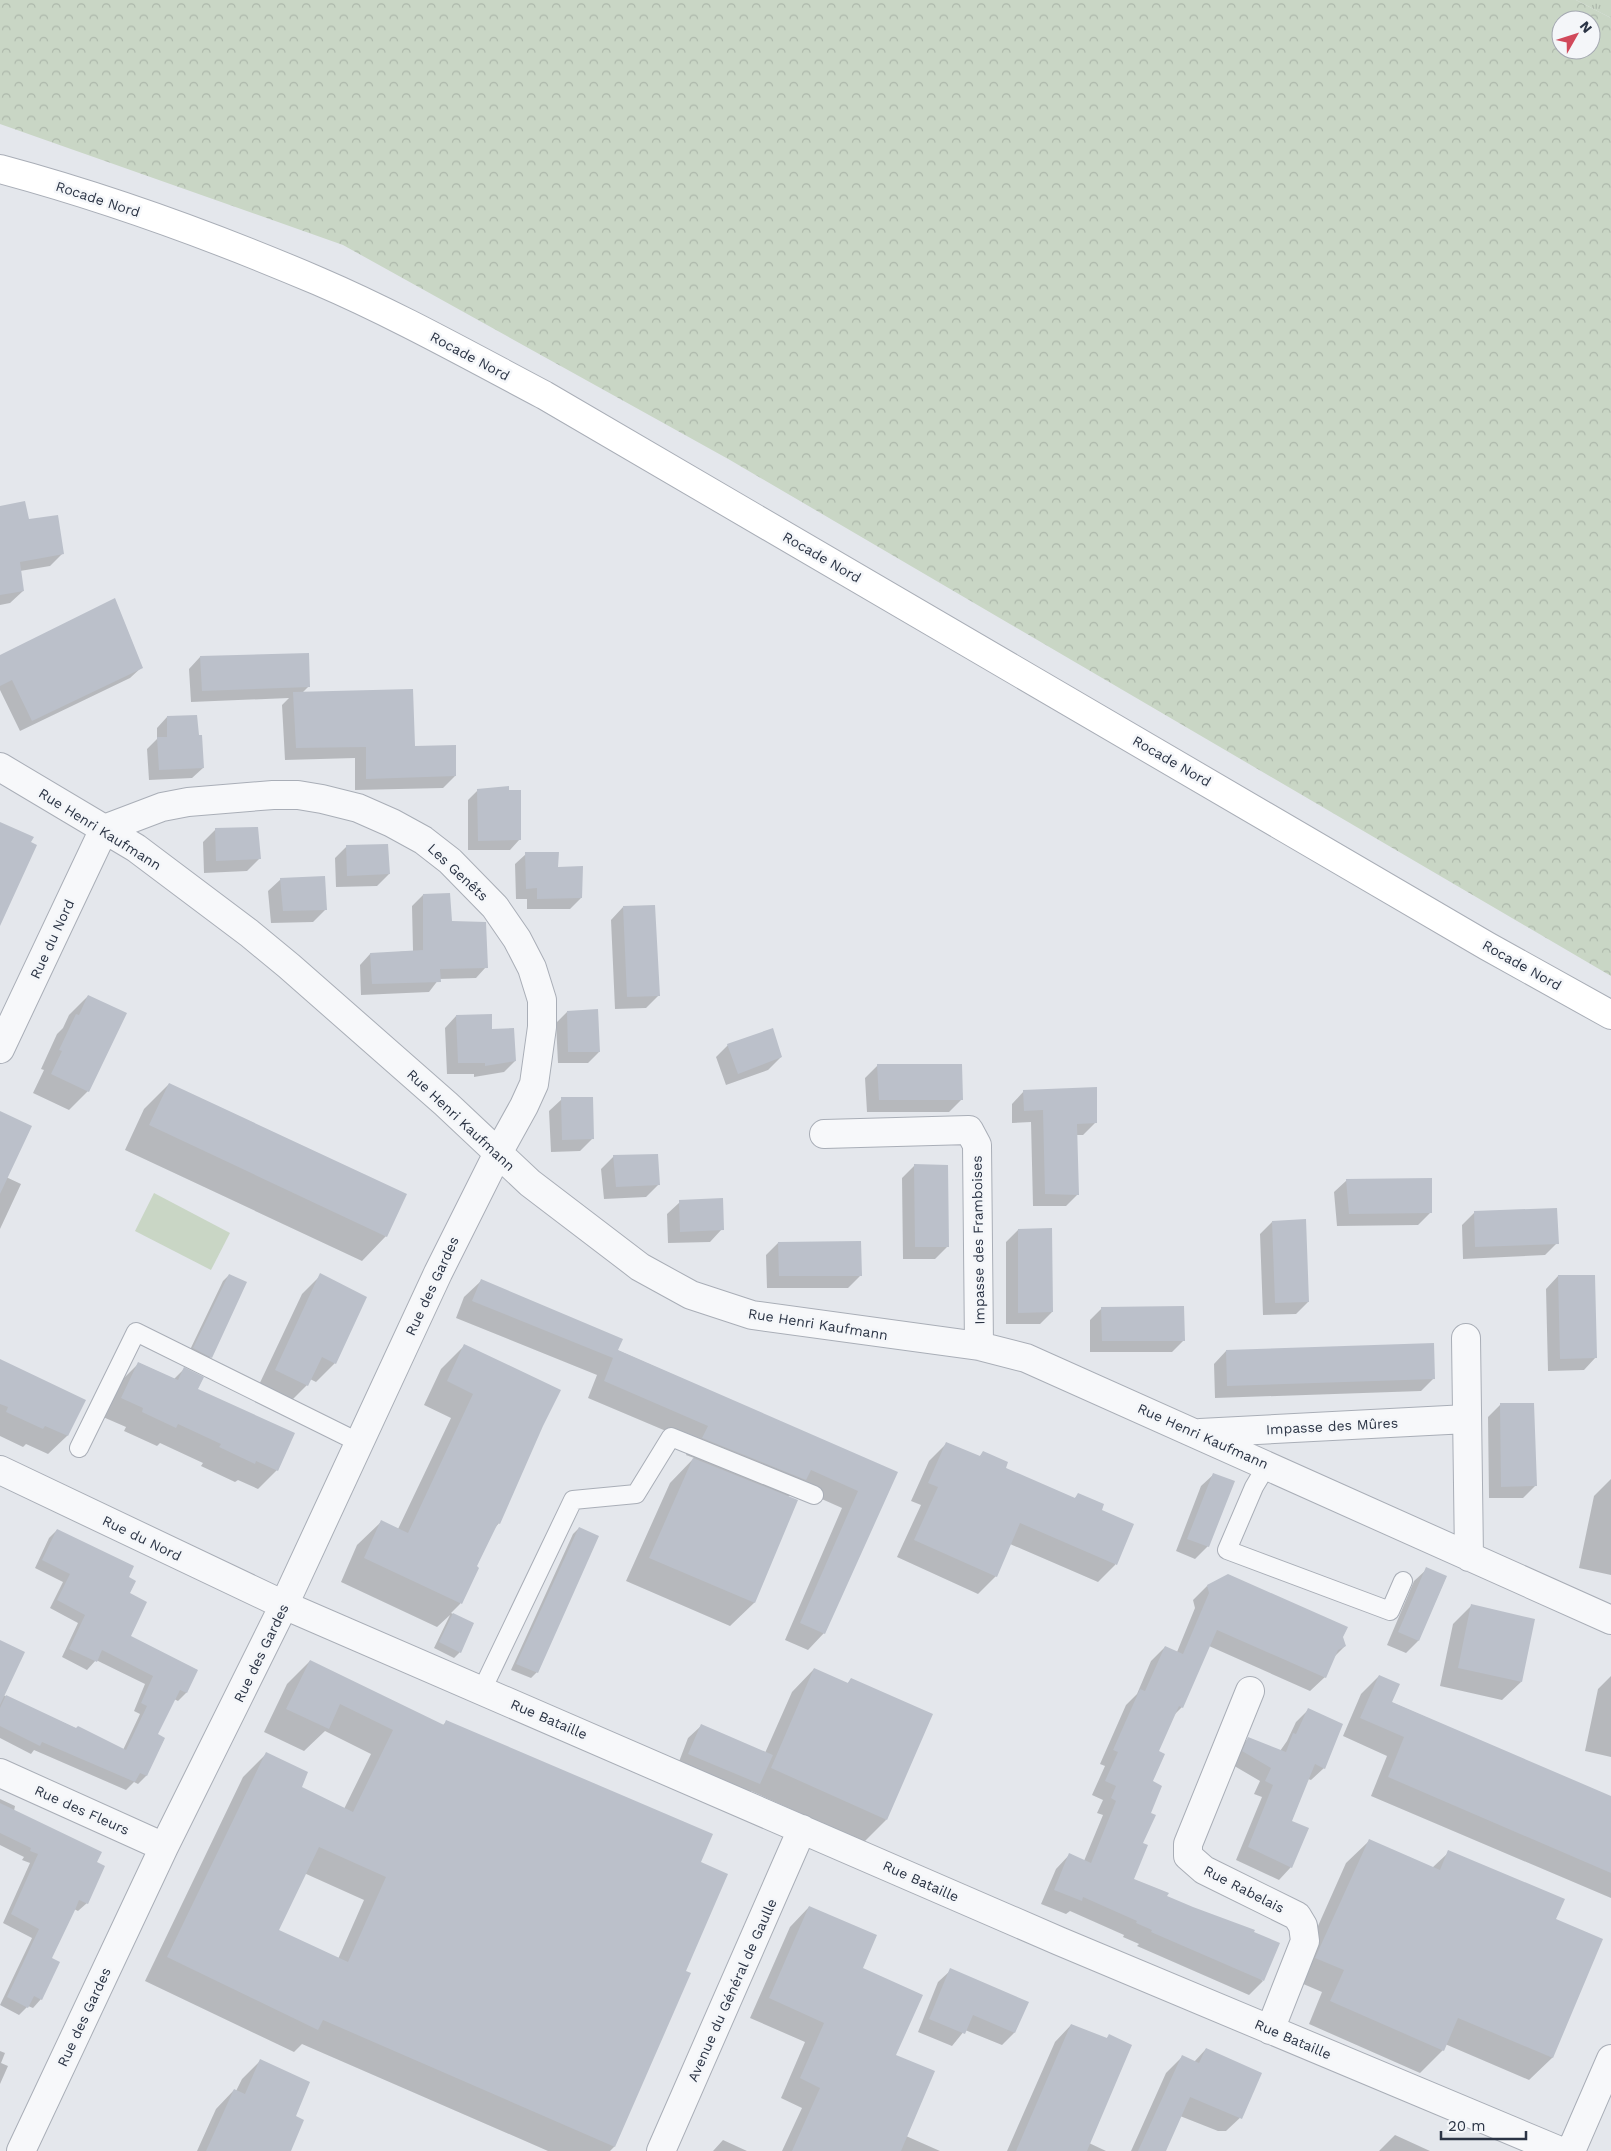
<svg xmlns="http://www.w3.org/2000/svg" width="1611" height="2151" font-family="'Work Sans',sans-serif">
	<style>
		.grass { fill: url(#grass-tufts) }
		.forest { fill: url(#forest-crowns); fill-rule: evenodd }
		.pitch { fill: #c9d6c5 }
		.shadow { fill: #0003; fill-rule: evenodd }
		.building { fill: #bbc0ca; fill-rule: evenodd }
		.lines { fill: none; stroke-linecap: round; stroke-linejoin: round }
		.service-casing { stroke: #a9aeb7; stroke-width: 20 }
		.minor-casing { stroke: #a9aeb7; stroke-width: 30 }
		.secondary-casing { stroke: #a9aeb7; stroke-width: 30 }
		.service { stroke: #f7f8fa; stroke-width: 18 }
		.minor { stroke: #f7f8fa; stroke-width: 28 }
		.secondary { stroke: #fff; stroke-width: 28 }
		.labels { text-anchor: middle; stroke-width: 5; stroke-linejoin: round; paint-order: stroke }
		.street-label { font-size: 14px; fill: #2b3445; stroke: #f4f6f9 }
	</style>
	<defs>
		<pattern id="grass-tufts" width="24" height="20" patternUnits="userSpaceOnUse" patternTransform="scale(1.25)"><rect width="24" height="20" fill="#c9d6c5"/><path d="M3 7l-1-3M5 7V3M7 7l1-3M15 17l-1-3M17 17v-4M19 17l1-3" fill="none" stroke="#adb8ab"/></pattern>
		<pattern id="forest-crowns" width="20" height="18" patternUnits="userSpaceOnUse" patternTransform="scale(1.25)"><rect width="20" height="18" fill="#c9d6c5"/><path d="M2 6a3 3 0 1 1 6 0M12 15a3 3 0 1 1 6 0" fill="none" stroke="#adb8ab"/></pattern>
	</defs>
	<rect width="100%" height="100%" fill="#e4e7ec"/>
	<path class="grass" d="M1576 0H1611V18Z"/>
	<path class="forest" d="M0 0H1576L1611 18V976L730 460 343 245 0 124ZM1561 20H1591V50H1561Z"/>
	<path class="pitch" d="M154 1193 230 1233 211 1270 135 1231Z"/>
	<path class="shadow" d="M0 507 28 521 63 553 50 566 20 571 23 591 10 603 0 605Z
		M0 657 142 667 130 678 20 731 0 690Z
		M200 657 309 686 302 693 414 747 455 776 443 788 355 790V758L285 760 282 705 289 698 191 702 189 669Z
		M167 717 203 768 192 778 149 780 147 749 157 739V728Z
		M478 790 520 839 510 850H468V800Z
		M216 829 260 858 247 871 204 873 203 842Z
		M347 846 389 874 377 886 336 887 335 858Z
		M526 854 557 868 581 898 570 909H527V899H516L515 864Z
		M281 879 326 909 313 922 271 923 268 891Z
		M423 895 451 923 486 967 476 978 439 979 429 992 361 995 360 965 370 954 413 951 412 906Z
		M623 907 659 995 646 1008 615 1009 611 920Z
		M88 996 125 1013 88 1091 69 1110 33 1093 44 1070 41 1069 57 1034 63 1028 69 1015Z
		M567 1012 599 1052 588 1063H558L556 1023Z
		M456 1016 491 1031 515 1061 504 1072 474 1077V1074H447L445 1028Z
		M728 1045 781 1057 768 1070 726 1085 716 1057Z
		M878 1065 962 1099 949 1112H867L865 1078Z
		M169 1084 386 1236 362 1261 125 1150 144 1109Z
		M1024 1091 1095 1123 1083 1135H1076L1078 1194 1066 1206H1033L1031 1122 1012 1123V1104Z
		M562 1099 592 1139 580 1151 551 1152 549 1111Z
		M0 1113 6 1177 21 1184 0 1229Z
		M614 1156 659 1184 646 1197 604 1199 601 1169Z
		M914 1166 947 1247 935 1259H903L902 1178Z
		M1347 1180 1431 1212 1418 1225 1337 1226 1334 1192Z
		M680 1202 722 1229 710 1242 668 1243 667 1214Z
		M1474 1213 1557 1243 1545 1255 1463 1259 1462 1225Z
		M1272 1222 1308 1302 1296 1314 1263 1315 1260 1234Z
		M1018 1230 1052 1312 1040 1324H1006V1242Z
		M778 1243 860 1276 848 1288H767L766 1255Z
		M229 1275 211 1357 205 1363 188 1354 223 1281Z
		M321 1275 335 1363 316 1382 310 1379 307 1385 288 1404 257 1389 302 1294Z
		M1558 1276 1596 1357 1584 1370 1548 1371 1546 1289Z
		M481 1281 617 1350 896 1473 824 1633 808 1650 785 1640 842 1508 797 1488 788 1497 796 1501 754 1603 730 1626 626 1581 670 1483 694 1458 686 1455 692 1442 588 1398 597 1375 456 1318 464 1297Z
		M1102 1308 1184 1340 1172 1352H1090V1320Z
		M465 1345 542 1425 499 1523 494 1529 476 1567 478 1568 460 1604 451 1613 473 1624 460 1652 454 1658 434 1648 450 1615 437 1627 341 1582 357 1545 381 1522 398 1529 451 1418 424 1405 441 1369Z
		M1226 1351 1434 1378 1421 1391 1215 1398 1214 1364Z
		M0 1360 84 1401 67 1436 48 1454 26 1444 23 1447 0 1436Z
		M139 1363 174 1379 184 1369 197 1390 277 1470 258 1489 238 1480 235 1482 201 1466 203 1463 160 1443 157 1446 124 1431 126 1427 103 1417 120 1382Z
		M1500 1405 1536 1485 1523 1498H1489L1488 1417Z
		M947 1443 979 1457 983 1453 1004 1469 1074 1499 1079 1494 1100 1510 1132 1525 1115 1565 1098 1582 1010 1544 996 1576 978 1594 897 1557 921 1505 911 1501 929 1461Z
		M1214 1474 1208 1546 1195 1559 1176 1551 1201 1486Z
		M1611 1479V1575L1579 1568 1594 1496Z
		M579 1528 537 1672 531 1678 511 1670 573 1534Z
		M57 1530 127 1578 129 1637 197 1670 186 1693 178 1701 174 1699 156 1735 164 1739 146 1776 138 1784 134 1782 126 1790 34 1750 31 1754 0 1738V1645L3 1695 123 1750 140 1714 134 1711 145 1684 96 1660 87 1670 62 1657 78 1623 50 1608 63 1582 35 1568 49 1538Z
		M1427 1569 1446 1577 1418 1641 1406 1653 1387 1645 1414 1581Z
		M1207 1586 1342 1637 1345 1646 1333 1658 1325 1677 1310 1691 1209 1646 1182 1707 1173 1716 1157 1752 1152 1781 1149 1813 1132 1880 1166 1897 1263 1981 1249 1995 1137 1946 1139 1944 1123 1937 1124 1935 1070 1911 1066 1914 1041 1904 1056 1869 1070 1854 1084 1861 1103 1815 1097 1813 1103 1800 1092 1795 1105 1766 1100 1764 1126 1705 1137 1694 1151 1661 1165 1647 1177 1652 1195 1608 1193 1600Z
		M1471 1606 1521 1682 1502 1700 1440 1686 1453 1624Z
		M310 1661 442 1726 447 1721 699 1863 685 1972 614 2147 610 2151H548L302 2044 294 2052 145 1981 243 1777 266 1754 300 1787 344 1809 371 1754 325 1731 304 1751 264 1732 287 1684ZM304 1873 364 1900 338 1959 277 1930Z
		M814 1669 847 1684 851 1679 886 1820 864 1842 751 1791 747 1796 677 1767 688 1738 701 1726 765 1753 792 1692Z
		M1379 1676 1391 1702 1611 1798V1898L1371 1796 1387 1756 1343 1736 1361 1694Z
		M1611 1676V1757L1585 1751 1598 1689Z
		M1308 1710 1324 1768 1311 1780 1308 1779 1291 1822V1867L1279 1880 1236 1860 1262 1797 1254 1794 1260 1781 1231 1764 1236 1750 1249 1738 1280 1751 1287 1741 1296 1722Z
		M0 1799 15 1806 14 1811 96 1862 87 1903 78 1911 74 1909 50 1959 41 1999 33 2008 28 2006 19 2015 0 2005 32 1938 3 1923 30 1863 22 1860 24 1857 0 1845Z
		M1369 1841 1432 1868 1449 1852 1554 1920 1601 1940 1552 2058 1529 2080 1445 2044 1443 2050 1420 2073 1309 2024 1322 1992 1294 1980 1346 1863Z
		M809 1907 861 1968 895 2055 906 2136 940 2151H782L802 2108 781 2098 805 2042 750 2018 790 1927Z
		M951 1970 1027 2002 1014 2033 1002 2045 965 2030 952 2046 918 2032 938 1982Z
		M1071 2025 1106 2039 1110 2035 1089 2143 1106 2151H1007L1055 2042Z
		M1206 2049 1243 2115 1226 2131H1218L1180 2116 1165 2151H1131L1166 2073 1182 2057 1194 2062Z
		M0 2051 5 2053 1 2063 8 2066 0 2084Z
		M260 2061 294 2116 290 2151H197L216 2109 234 2090 236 2091 242 2079Z
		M1395 2135 1430 2151H1379Z
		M723 2140 747 2151H713Z"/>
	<path class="building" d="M25 501 29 519 58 515 64 554 20 562 24 591 0 595V506Z
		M115 598 143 668 32 721 12 680 0 686V655Z
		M309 653 310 687 202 691 200 656Z
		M413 689 415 746 456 745V776L366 779V747L296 748 293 692Z
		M197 715 199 735H202L204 768 159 770 157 737H167V716Z
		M509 786V790H521V840L478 841 477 789Z
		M0 822 34 837 31 842 37 845 0 926Z
		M258 827 261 859 216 861 215 828Z
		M388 844 390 874 347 876 346 845Z
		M525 852H559L558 867 583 866 582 898 537 899V888L526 889Z
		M325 876 327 910 283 911 280 878Z
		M450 893 452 921 486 922 488 968 440 969 441 982 372 984 370 953 423 950V894Z
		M655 905 660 996 627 997 623 906Z
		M88 995 127 1013 89 1092 51 1074 62 1051 59 1050 76 1014 79 1015Z
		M598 1009 600 1052H568L567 1011Z
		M492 1014V1029L514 1028 516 1061 485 1066V1063H458L456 1015Z
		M773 1028 782 1057 738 1074 727 1044Z
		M877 1064H962L963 1100H879Z
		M169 1083 407 1194 387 1237 149 1125Z
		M1097 1087V1123L1077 1124 1079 1195 1045 1194 1043 1110 1024 1111 1023 1090Z
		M561 1097H593L594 1139 562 1140Z
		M0 1111 32 1126 0 1194Z
		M658 1154 660 1185 616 1187 613 1155Z
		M914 1164 948 1165 949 1247H915Z
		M1432 1178V1213L1349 1214 1346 1179Z
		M723 1198 724 1230 680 1232 679 1200Z
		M1557 1208 1559 1244 1475 1247 1474 1211Z
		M1306 1219 1309 1302 1275 1303 1272 1221Z
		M1052 1228 1053 1312 1018 1313V1229Z
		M861 1241 862 1276H779L778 1242Z
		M320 1273 367 1297 336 1364 322 1357 308 1386 275 1370Z
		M229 1274 247 1282 212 1358 193 1348Z
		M1558 1275H1595L1597 1358 1560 1359Z
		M481 1279 623 1339 618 1350 898 1472 825 1634 800 1623 858 1491 811 1470 806 1480 702 1438 708 1426 604 1381 613 1358 472 1301Z
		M1184 1306 1185 1341H1102L1101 1307Z
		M1434 1343 1435 1379 1227 1386 1226 1350Z
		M464 1344 561 1390 543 1426 500 1524 498 1523 477 1566 479 1568 462 1604 364 1558 381 1520 408 1533 473 1394 447 1381Z
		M0 1359 86 1400 68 1436 45 1426 43 1429 6 1412 8 1407 0 1404Z
		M138 1362 178 1380 184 1367 204 1377 198 1389 295 1433 278 1471 256 1461 255 1464 219 1447 221 1444 178 1424 176 1428 142 1412 143 1408 121 1398Z
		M1500 1403H1534L1537 1486 1501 1487Z
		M946 1442 980 1456 983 1451 1008 1462 1006 1468 1075 1498 1078 1493 1104 1504 1102 1510 1134 1524 1117 1565 1020 1523 997 1577 914 1540 938 1487 928 1483Z
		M693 1458 798 1500 755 1603 649 1558Z
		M1213 1473 1235 1481 1209 1547 1187 1539Z
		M579 1527 599 1536 538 1673 516 1664Z
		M57 1529 134 1566 129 1577 136 1581 130 1593 147 1602 131 1636 198 1670 187 1693 180 1690 158 1734 165 1738 147 1776 140 1773 135 1782 42 1742 40 1746 0 1726V1708L6 1695 76 1728 78 1726 126 1750 147 1706 141 1703 153 1676 102 1650 97 1662 69 1649 85 1615 57 1600 70 1574 42 1560Z
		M1426 1567 1447 1576 1419 1641 1398 1632Z
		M1228 1574 1348 1627 1343 1637 1346 1646 1338 1650 1326 1678 1217 1630 1183 1708 1179 1706 1159 1751 1165 1754 1153 1781 1162 1786 1151 1813 1156 1815 1143 1843 1148 1845 1134 1879 1169 1893 1167 1896 1193 1907 1255 1930 1254 1932 1280 1943 1264 1981 1151 1932 1152 1930 1136 1923 1137 1921 1083 1897 1082 1901 1054 1890 1069 1853 1091 1863 1116 1801 1111 1798 1116 1786 1105 1781 1118 1752 1113 1750 1140 1689 1145 1691 1165 1646 1183 1654 1209 1593 1207 1585Z
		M1471 1604 1535 1619 1522 1682 1458 1668Z
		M453 1613 474 1623 461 1653 439 1642Z
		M0 1640 25 1652 0 1705Z
		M310 1660 444 1725 446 1720 713 1834 701 1862 728 1874 686 1971 691 1973 615 2147 323 2020 318 2030 167 1957 266 1752 308 1772 302 1787 353 1812 393 1730 340 1704 329 1729 286 1709ZM319 1847 386 1877 348 1962 279 1930Z
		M814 1668 848 1683 851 1678 933 1714 887 1820 771 1768Z
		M1379 1675 1400 1684 1392 1702 1611 1796V1873L1388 1777 1404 1737 1360 1718Z
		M1308 1708 1343 1724 1325 1769 1315 1764 1292 1821 1309 1828 1292 1868 1248 1847 1273 1785 1265 1781 1271 1768 1242 1751 1248 1737 1286 1752 1293 1733 1296 1734Z
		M701 1724 773 1755 760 1784 688 1754Z
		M0 1803 102 1852 97 1862 105 1866 88 1904 79 1900 75 1910 52 1958 60 1962 42 2000 34 1996 28 2008 7 1997 39 1929 11 1914 38 1854 30 1851 31 1848 0 1833Z
		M1369 1839 1440 1870 1448 1850 1565 1899 1556 1919 1603 1939 1553 2058 1458 2018 1444 2051 1330 2001 1344 1970 1315 1958Z
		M809 1906 877 1935 863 1968 923 1995 896 2055 935 2071 901 2151H792L820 2088 800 2078 824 2023 769 1998Z
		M950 1968 1029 2002 1015 2033 973 2015 965 2034 929 2019Z
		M1071 2024 1107 2038 1109 2034 1132 2045 1087 2151H1016Z
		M1206 2048 1262 2073 1242 2119 1190 2097 1166 2151H1138L1182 2055 1199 2063Z
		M260 2059 310 2082 296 2116 304 2120 291 2151H206L234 2089 245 2094Z"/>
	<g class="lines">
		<g class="service-casing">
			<path id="service" d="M79 1448 136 1332 360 1443
				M1267 1465 1254 1487 1227 1550 1390 1611 1403 1581
				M482 1690 573 1500 636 1494 671 1437 814 1495"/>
		</g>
		<g class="minor-casing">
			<path id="minor" d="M0 767 136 848 249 933 289 966 446 1104 530 1183 640 1267 691 1295 752 1315 979 1346 1026 1358 1611 1620
				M0 1049 104 829 162 807 188 802 273 795H298L322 799 358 808 392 823 423 840 450 861 495 907 517 939 532 968 542 1000V1027L534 1084 524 1106 498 1153 438 1273 284 1605 164 1847 21 2151
				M824 1134 969 1130 977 1145 979 1346
				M1466 1338 1469 1557
				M1200 1433 1467 1419
				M0 1470 284 1605 1059 1941 1560 2151
				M1250 1691 1188 1844V1856L1204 1870 1297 1916 1303 1926 1305 1941 1270 2030
				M0 1773 164 1847
				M661 2151 802 1829
				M1571 2151 1611 2059"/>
		</g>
		<g class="secondary-casing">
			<path id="secondary" d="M0 169C108 198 215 237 318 281 395 314 470 356 544 395L1487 946 1611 1015"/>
		</g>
		<use href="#service" class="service"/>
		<use href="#minor" class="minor"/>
		<use href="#secondary" class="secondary"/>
	</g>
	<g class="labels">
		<g class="street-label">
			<text transform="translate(98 199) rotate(18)" y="5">Rocade Nord</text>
			<text transform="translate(470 356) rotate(28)" y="5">Rocade Nord</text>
			<text transform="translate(822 557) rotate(30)" y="5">Rocade Nord</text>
			<text transform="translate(1172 761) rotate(30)" y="5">Rocade Nord</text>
			<text transform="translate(100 829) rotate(32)" y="5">Rue Henri Kaufmann</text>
			<text transform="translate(458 872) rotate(43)" y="5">Les Genêts</text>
			<text transform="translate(52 939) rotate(-65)" y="5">Rue du Nord</text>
			<text transform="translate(1522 965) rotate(29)" y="5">Rocade Nord</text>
			<text transform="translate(461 1120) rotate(43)" y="5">Rue Henri Kaufmann</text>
			<text transform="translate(978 1240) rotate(-91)" y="5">Impasse des Framboises</text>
			<text transform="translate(432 1286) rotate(-65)" y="5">Rue des Gardes</text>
			<text transform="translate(818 1324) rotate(9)" y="5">Rue Henri Kaufmann</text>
			<text transform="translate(1332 1426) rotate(-3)" y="5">Impasse des Mûres</text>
			<text transform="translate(1203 1436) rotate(24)" y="5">Rue Henri Kaufmann</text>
			<text transform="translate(142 1538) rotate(26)" y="5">Rue du Nord</text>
			<text transform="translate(261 1653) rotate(-64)" y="5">Rue des Gardes</text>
			<text transform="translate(549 1719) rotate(23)" y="5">Rue Bataille</text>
			<text transform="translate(82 1810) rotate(24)" y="5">Rue des Fleurs</text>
			<text transform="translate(921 1881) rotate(24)" y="5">Rue Bataille</text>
			<text transform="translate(1244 1889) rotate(27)" y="5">Rue Rabelais</text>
			<text transform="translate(732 1990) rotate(-66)" y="5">Avenue du Général de Gaulle</text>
			<text transform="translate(84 2017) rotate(-65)" y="5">Rue des Gardes</text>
			<text transform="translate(1293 2039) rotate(23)" y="5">Rue Bataille</text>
		</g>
	</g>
	<g transform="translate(1576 35) rotate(51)"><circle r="24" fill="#f4f6f9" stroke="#a4a8b1"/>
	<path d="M0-4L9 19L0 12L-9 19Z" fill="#d1495b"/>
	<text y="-8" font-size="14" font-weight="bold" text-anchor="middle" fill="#2b3445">N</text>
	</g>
	<path d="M1441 2131v8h85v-8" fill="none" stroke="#2b3445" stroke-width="2.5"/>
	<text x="1448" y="2131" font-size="15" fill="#2b3445" stroke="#f4f6f9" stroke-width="4" paint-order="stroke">20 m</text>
</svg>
